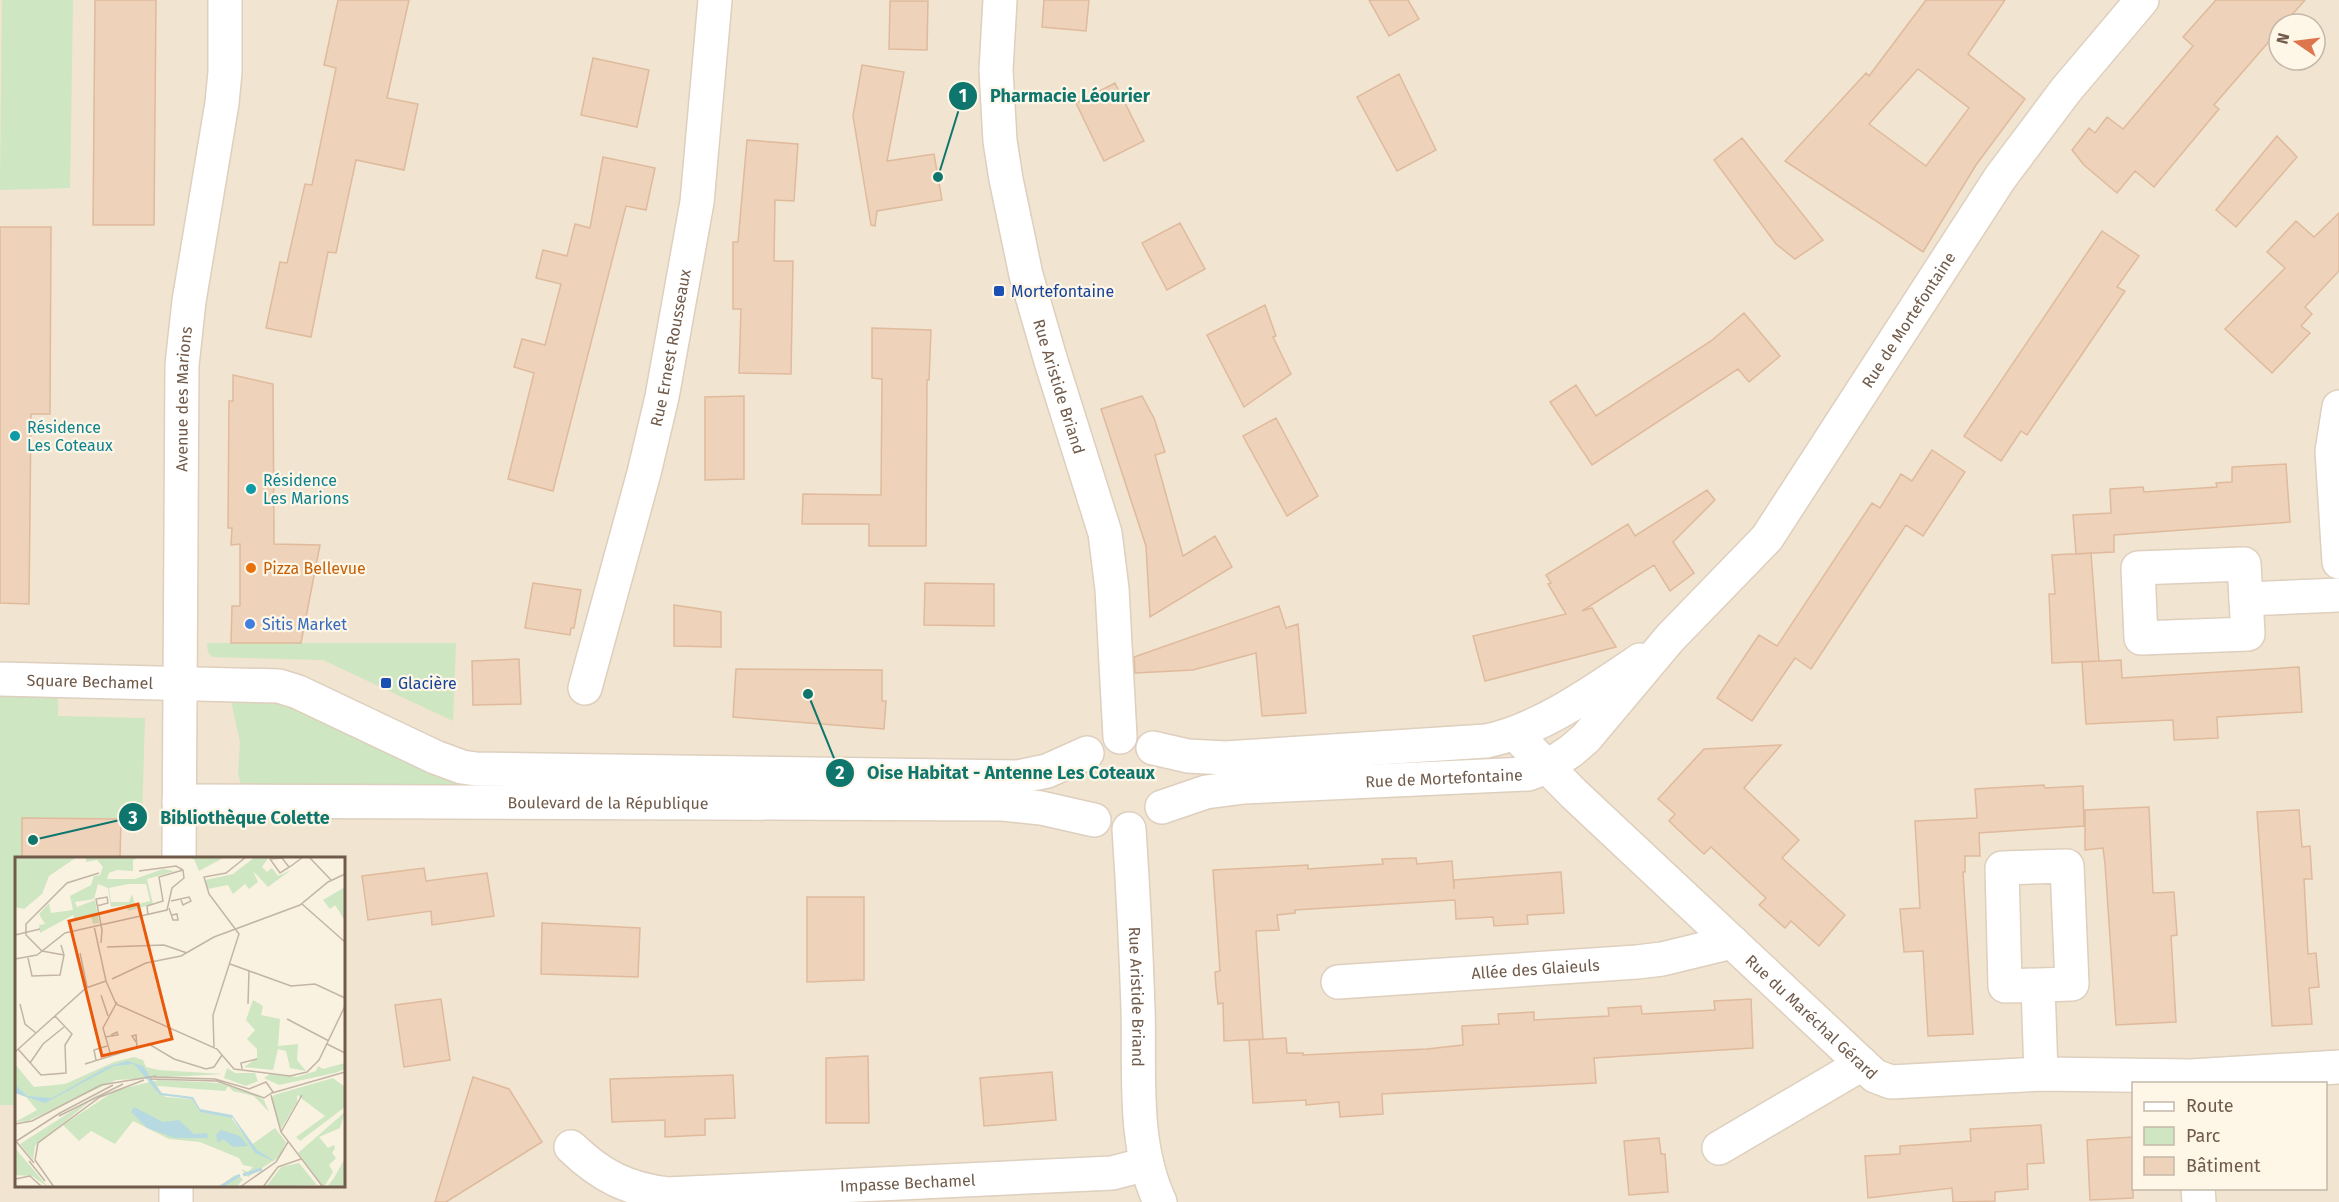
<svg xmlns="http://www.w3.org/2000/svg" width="2339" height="1202" font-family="'Fira Sans',sans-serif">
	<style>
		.residential { fill: #f1e4d0; fill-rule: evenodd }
		.green { fill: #cee6c1 }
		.building { fill: #eed2ba; stroke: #dfba9c; stroke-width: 1.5; fill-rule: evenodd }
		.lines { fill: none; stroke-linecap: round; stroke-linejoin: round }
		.street-casing { stroke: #decfbe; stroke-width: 36 }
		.street { stroke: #fff; stroke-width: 33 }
		.transit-dot { fill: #1a4fb4; stroke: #fef6e7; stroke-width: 2 }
		.culture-dot { fill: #0f9aa8; stroke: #fef6e7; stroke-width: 2 }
		.food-dot { fill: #e8710a; stroke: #fef6e7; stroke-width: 2 }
		.shop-dot { fill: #3f7fe0; stroke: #fef6e7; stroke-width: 2 }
		.labels { text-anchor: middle; stroke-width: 4.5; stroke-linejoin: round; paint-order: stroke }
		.transit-label { font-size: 16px; fill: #164399; stroke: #fef6e7; text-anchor: start }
		.street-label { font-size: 16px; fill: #705a4a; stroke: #fef6e7 }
		.culture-label { font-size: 16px; fill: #0d838f; stroke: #fef6e7; text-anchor: start }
		.food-label { font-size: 16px; fill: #c56008; stroke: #fef6e7; text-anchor: start }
		.shop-label { font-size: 16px; fill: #366cbe; stroke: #fef6e7; text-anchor: start }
		.inset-river { fill: none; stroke: #b7d9e2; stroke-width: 3 }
		.inset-road { fill: none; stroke: #c3b5a5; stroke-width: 1.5 }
		.view { fill: #e8590c; fill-opacity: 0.15; stroke: #e8590c; stroke-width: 3 }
		.inset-edge { fill: none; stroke: #705a4a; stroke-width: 3 }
		.leader { fill: none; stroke: #0f766e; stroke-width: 2 }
		.callout-dot { fill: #0f766e; stroke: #fef6e7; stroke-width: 2 }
		.mark-label { font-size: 18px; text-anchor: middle; font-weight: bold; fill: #fff }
		.callout-label { font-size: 18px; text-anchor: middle; font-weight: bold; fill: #0f766e; stroke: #fef6e7; stroke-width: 4.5; stroke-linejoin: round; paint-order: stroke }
	</style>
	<rect width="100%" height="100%" fill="#faf2e1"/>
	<path class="residential" d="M0 0H2339V1202H0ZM2279 24H2315V60H2279ZM16 858H344V1186H16ZM2134 1084H2326V1188H2134Z"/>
	<path class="green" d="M2 0H73L70 188 0 190Z
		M207 643H456L453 721 323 660 212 657 208 652Z
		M0 695 58 696V716L145 718 142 818H22V858H16V1105H0Z
		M281 699 467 785 242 789 238 773 240 742 231 700Z"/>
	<path class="building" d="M95 0H156L154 225H93Z
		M338 0H409L387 98 418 104 404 170 356 160 336 253 328 252 311 337 266 328 280 262 287 263 305 184 312 185 336 68 324 65Z
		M1044 0H1089L1086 31 1042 27Z
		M1369 0H1408L1419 19 1389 36Z
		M1926 0H2005L1968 54 2025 99 1976 165 1923 252 1785 161 1866 73 1869 76ZM1918 69 1969 108 1926 166 1869 124Z
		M2216 0H2305L2284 24H2279V30L2214 105 2219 109 2154 187 2135 171 2117 193 2084 165 2072 150 2089 128 2095 133 2107 117 2123 129 2193 46 2183 37Z
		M890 1H928L927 50 889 49Z
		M593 58 649 70 637 127 581 115Z
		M862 65 904 72 887 161 934 154 942 200 877 211 875 226 871 225 853 116Z
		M1399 74 1436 150 1397 171 1357 97Z
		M1115 83 1144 141 1104 161 1076 103Z
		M2277 136 2297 157 2236 227 2216 210Z
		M1742 138 1823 240 1795 259 1776 244 1714 160Z
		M747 140 798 144 794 201 775 200 774 261H793L791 374 739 373 741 309H733V242H738Z
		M603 157 655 168 646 210 626 206 553 491 508 479 534 373 514 367 522 339 545 345 561 284 536 278 543 250 567 256 575 224 590 228Z
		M2339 213V271L2305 307 2312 314 2301 326 2310 333 2272 373 2225 329 2285 268 2267 252 2296 221 2314 237Z
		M1180 223 1205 269 1167 290 1142 243Z
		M0 227H51L50 414H31L29 604 0 603Z
		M2102 231 2139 256 2117 287 2125 291 2027 435 2021 431 2001 461 1964 436Z
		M1265 305 1276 336 1273 337 1291 374 1244 407 1207 335Z
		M1744 313 1780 356 1749 382 1738 369 1592 465 1550 402 1576 385 1596 416 1711 341Z
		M872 328 931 330 929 380H927L926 546H869V524H802L803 494 881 495 882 379 872 378Z
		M233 375 273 384 274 544 320 545 301 643H231L232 606H240V544L231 545 232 528H228L229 401H233Z
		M744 396V479L705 480V397Z
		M1142 396 1154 418 1165 452 1155 455 1183 556 1215 536 1232 567 1150 617 1146 546 1101 409Z
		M1276 418 1318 496 1287 516 1243 436Z
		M1932 450 1965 472 1923 536 1906 525 1811 669 1795 658 1752 721 1717 698 1759 635 1777 646 1872 503 1880 508 1901 474 1912 481Z
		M2286 464 2290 522 2114 535V552L2076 554 2073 515 2111 513 2110 489 2143 487 2144 492 2217 487 2216 483 2232 482V467Z
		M1707 490 1715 500 1673 542 1694 573 1670 591 1654 565 1582 611 1592 608 1616 647 1485 681 1473 636 1566 614 1548 584 1551 583 1546 575 1628 524 1635 536Z
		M2091 553 2099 661 2052 663 2049 594H2055L2052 555Z
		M533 583 581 590 574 628H571L570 635 525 628Z
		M925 583 994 584V626L924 625Z
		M674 605 721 612V647L674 646Z
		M1279 606 1286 628 1298 624 1306 713 1262 716 1256 653 1193 670 1135 673 1134 657Z
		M519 659 521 704 473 705 472 661Z
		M2121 660 2122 678 2299 667 2302 712 2217 717 2218 738 2174 740 2173 720 2086 724 2082 662Z
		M736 669 882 670V701H886L884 729 733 717Z
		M1781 745 1744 788 1799 840 1782 858 1845 915 1819 946 1791 921 1785 928 1759 905 1766 898 1711 847 1704 854 1692 843 1669 821 1675 814 1658 799 1704 749Z
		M2044 785 2045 788 2083 786 2084 826 1979 833 1980 856H1965V872H1963L1973 1034 1928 1036 1923 951 1904 952 1900 909 1920 908 1915 821 1977 818 1975 789Z
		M2149 807 2153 893 2174 892 2177 935 2171 936 2176 1022 2116 1025 2105 864 2103 848 2085 850V810Z
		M2299 810 2302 847 2310 846 2312 879H2304L2308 954 2316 953 2319 987 2309 988 2312 1024 2272 1026 2257 812Z
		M22 818 121 819 120 858H22Z
		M1416 858 1417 864 1452 861 1454 889V880L1561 872 1564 913 1527 915 1528 924 1494 926 1493 917 1456 919 1455 900 1295 910V913L1277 915 1279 930 1256 931 1263 1039 1224 1041 1223 1003 1218 1004 1216 987 1215 972 1220 971 1213 870 1308 865V869L1383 864 1382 859Z
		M424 868 426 881 487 873 494 916 432 925 431 911 368 920 362 876Z
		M807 897H864V980L807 982Z
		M542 923 640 928 638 977 541 974Z
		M441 999 450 1060 404 1067 395 1005Z
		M1751 999 1753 1048 1594 1058 1596 1083 1382 1094 1383 1114 1340 1117 1339 1102 1306 1105V1100L1253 1103 1249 1040 1286 1038 1287 1053H1303V1055L1427 1049 1463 1045 1462 1026 1499 1024 1498 1014 1534 1012V1020L1609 1016 1608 1008 1641 1006 1642 1014 1715 1010 1714 1001Z
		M868 1056 869 1123H826V1058Z
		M1052 1072 1056 1120 984 1126 980 1078Z
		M733 1075 735 1118 705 1119V1135L665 1137V1120L612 1122 610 1079Z
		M473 1077 509 1089 542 1142 446 1202H435Z
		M2041 1125 2044 1163 2027 1164 2028 1189 1995 1192V1201L1953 1202 1952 1188 1868 1198 1865 1156 1900 1154V1146L1971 1141 1970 1129Z
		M2133 1137V1198L2090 1200 2087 1140Z
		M1659 1138 1661 1154H1665L1668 1192 1629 1195 1624 1141Z"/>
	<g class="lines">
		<g class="street-casing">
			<g id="street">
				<path id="s1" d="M1000 0 996 70 1000 141 1006 179 1026 275 1050 358 1105 533 1112 589 1120 737"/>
				<path d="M2339 407 2332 451 2339 562"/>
				<path d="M2244 564 2248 634 2141 638 2138 568Z"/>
				<path d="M2246 599 2339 595"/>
				<path id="s2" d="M0 679 279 686 298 692 435 757 462 767 476 769 1018 777 1047 771 1087 753"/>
				<path id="s3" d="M585 688 644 473 662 397 697 202 715 0"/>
				<path id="s4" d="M1515 734 1574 794 1862 1064 1875 1076 1891 1082 2041 1074 2191 1076 2339 1067"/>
				<path d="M1153 748 1188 756 1225 758 1486 741C1538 731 1596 690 1640 660"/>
				<path id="s5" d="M179 801 1003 804 1041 808 1094 820"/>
				<path id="s6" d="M1162 807 1206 792 1244 787 1528 774 1547 767 1571 751 1586 738 1670 638 1767 538 2000 178 2066 90 2142 0"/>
				<path id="s7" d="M1129 829C1133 889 1136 948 1138 1008 1140 1071 1132 1143 1160 1202"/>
				<path id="s8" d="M179 858 182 365 189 301 222 103 225 72V0"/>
				<path id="s9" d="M1338 982 1637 962 1662 959 1732 942"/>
				<path d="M2038 985 2005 986 2002 868 2067 866 2072 984 2038 985 2041 1074"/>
				<path id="s10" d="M571 1147C601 1176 627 1189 668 1194L1112 1173 1147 1164"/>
				<path d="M1719 1148 1862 1064"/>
				<path d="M2198 1188 2199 1202"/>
				<path d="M176 1202V1186"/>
			</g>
		</g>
		<use href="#street" class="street"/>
	</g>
	<g class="transit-dot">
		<rect x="993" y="285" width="12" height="12" rx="3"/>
		<rect x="380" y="677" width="12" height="12" rx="3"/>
	</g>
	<g class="culture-dot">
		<circle cx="15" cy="436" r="6"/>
		<circle cx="251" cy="489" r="6"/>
	</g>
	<circle class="food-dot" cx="251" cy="568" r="6"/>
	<circle class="shop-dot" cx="250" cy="624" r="6"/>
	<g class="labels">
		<g class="transit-label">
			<text x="1011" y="297">Mortefontaine</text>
			<text x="398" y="689">Glacière</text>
		</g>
		<g class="street-label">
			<text dy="6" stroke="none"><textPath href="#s6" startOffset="968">Rue de Mortefontaine</textPath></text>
			<text dy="6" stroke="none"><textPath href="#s3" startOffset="351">Rue Ernest Rousseaux</textPath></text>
			<text dy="6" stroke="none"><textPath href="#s1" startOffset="394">Rue Aristide Briand</textPath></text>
			<text dy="6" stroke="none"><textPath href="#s8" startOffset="459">Avenue des Marions</textPath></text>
			<text dy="6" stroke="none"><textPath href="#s2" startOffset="90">Square Bechamel</textPath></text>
			<text dy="6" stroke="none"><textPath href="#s6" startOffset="285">Rue de Mortefontaine</textPath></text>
			<text dy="6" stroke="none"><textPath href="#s5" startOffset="429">Boulevard de la République</textPath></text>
			<text dy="6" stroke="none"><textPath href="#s9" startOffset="198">Allée des Glaieuls</textPath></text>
			<text dy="6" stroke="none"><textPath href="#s7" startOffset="168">Rue Aristide Briand</textPath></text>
			<text dy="6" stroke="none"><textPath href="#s4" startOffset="410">Rue du Maréchal Gérard</textPath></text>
			<text dy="6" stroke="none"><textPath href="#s10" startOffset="350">Impasse Bechamel</textPath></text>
		</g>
		<g class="culture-label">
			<text x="27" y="433">Résidence<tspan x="27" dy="18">Les Coteaux</tspan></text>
			<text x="263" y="486">Résidence<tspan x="263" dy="18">Les Marions</tspan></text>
		</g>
		<g class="food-label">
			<text x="263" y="574">Pizza Bellevue</text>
		</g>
		<g class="shop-label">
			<text x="262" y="630">Sitis Market</text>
		</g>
	</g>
	<g transform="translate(15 857)">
		<rect width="330" height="330" fill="#faf2e1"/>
		<path d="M0 0H62L34 19 27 37 9 52 0 50ZM64 0H125L118 3V14L102 13 94 16 92 22H120L148 12 160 14 132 22 138 47 113 54 111 48 96 50 93 31 83 27 79 42 60 45 62 50 80 43 84 66 78 67 76 60 60 64 58 58 25 76 24 68 30 67 24 57 34 46 36 56 58 53 55 39 76 28 79 19 85 18 88 10 82 3 71 5V0ZM113 27H131L135 44 120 48 117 37 114 45H96L94 31ZM168 0H210L184 14 179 2ZM240 0H254L247 10 252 15 257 11 263 19 276 13 253 30 238 14 243 25 234 32 230 27 218 37 213 28 193 32 190 23 218 17ZM330 30V64L320 48 315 52 308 43ZM238 143 248 149 246 158 265 162 263 189 283 187 282 203 291 214 275 211 271 194 263 192 258 213 229 210 242 201V192L232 182 240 173 231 163ZM119 200 128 203 131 210 144 213 208 217 101 223 13 264 0 265 22 253 11 240 0 236V207L19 230 50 227 99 205ZM330 206V212L320 216 264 228 249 221 255 217 282 220 301 214 303 209 308 212ZM212 211 220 216H240L243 224 231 229 209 221ZM318 221 330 230V250L285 284 281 280 310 259 282 238V245L266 272 256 242 259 238ZM144 223 204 226 240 238 249 243 254 255 239 239 218 234 213 229 210 234 142 229 150 240 177 242 185 255 216 260 236 288 260 271 271 285 264 300 233 320 226 312 233 315 238 310 228 308 224 301 185 285 154 282 118 264 100 287 76 274 64 284 48 268 101 233ZM85 236 20 289 18 303 5 287ZM330 255 325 271 304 280 313 291 319 288 320 291 317 296 321 301 314 308 318 315 309 330 283 296ZM0 291 33 330 17 319 0 318ZM330 301V330H312L319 321ZM284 306 302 328 251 330 266 310ZM220 318 228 322 222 330H204Z" fill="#cee6c1" fill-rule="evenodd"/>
		<path d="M112 204 128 209 146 236 178 240 185 252 217 258 242 293 261 305 240 296 218 261 185 255 177 242 145 238 119 207 99 209 30 246 0 236V228L12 239 37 241 92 210ZM119 250 148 265 164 263 179 277 192 276 193 281H160L132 271 116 255ZM206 273 225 279 233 289 218 290 208 282 203 286 201 278Z" fill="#b7d9e2"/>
		<path class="inset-river" d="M228 318 247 312M205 330 225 318"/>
		<path class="inset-road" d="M294 0 316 23M274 10 267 1 255 2 265 16 276 9 288 0M124 14 161 9 168 13M156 44 174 40 176 44 168 48 166 43M287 47 330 85M82 49 93 46 92 40 81 42 87 73 86 86M154 51 158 63H163L162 57 157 58M133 58 132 49 148 44 144 20 168 13M79 69 91 124 101 147 202 192 219 212 275 219 292 215 304 203 330 149M0 78 25 72M92 90 149 88 172 96M65 96 72 130M49 98 27 94 11 78V67L52 26 84 16M13 101 17 119 45 118 49 98 46 88M0 102 22 98 50 76 152 53 157 31 169 21 168 13M215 107 276 129 300 127 330 141M97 122 131 106 166 99 199 80 285 48 313 25 330 17M86 138 93 159M5 147 10 167 21 176M233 147 234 114M272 162 314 184M90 180 103 178 102 175 96 178M121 185 117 179 121 178 122 190M312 187 330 196M199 191 198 158 224 77 194 37 189 20 211 16 231 0M3 192 26 218 51 216 50 188 57 177 40 159M0 195 71 131 91 124M96 199 88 171 102 145M81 203 79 193 92 189M15 206 28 187 49 170M73 206 70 207 134 187 159 202 191 212 199 210 207 198M227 212 226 206 242 202M135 222 202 224 249 241 258 235 251 225 234 232 200 222 139 220M257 236 330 215M256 238 266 275 308 330M45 256 98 228M44 259 108 227M0 267 17 264 86 228 141 219M266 275 287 238M0 283 19 306M0 285 45 256M14 304 30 324M0 322 15 319 27 330M39 330 20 303 23 286 85 240 129 223M225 330 261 305 273 285M248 330 263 310 286 302"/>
		<path class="view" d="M123 47 157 182 87 199 54 64Z"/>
		<rect width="330" height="330" class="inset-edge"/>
	</g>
	<path class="leader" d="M938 177L963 96M808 694L840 773M33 840L133 817"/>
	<g class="callout-dot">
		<circle cx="938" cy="177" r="6"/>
		<circle cx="808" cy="694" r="6"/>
		<circle cx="33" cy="840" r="6"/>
		<circle cx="963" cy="96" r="15"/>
		<circle cx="840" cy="773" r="15"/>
		<circle cx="133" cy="817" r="15"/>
	</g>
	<g class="mark-label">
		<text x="963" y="102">1</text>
		<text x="840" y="779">2</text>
		<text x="133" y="824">3</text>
	</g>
	<g class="callout-label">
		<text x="1070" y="102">Pharmacie Léourier</text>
		<text x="1011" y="779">Oise Habitat - Antenne Les Coteaux</text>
		<text x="245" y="824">Bibliothèque Colette</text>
	</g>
	<rect x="2132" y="1082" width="195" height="108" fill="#fef6e7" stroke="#c5b8a8" stroke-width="1.5"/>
	<rect x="2144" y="1102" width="30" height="9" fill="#ffffff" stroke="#c5b8a8" stroke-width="1.5"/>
	<text x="2186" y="1112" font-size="18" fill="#705a4a">Route</text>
	<rect x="2144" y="1127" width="30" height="18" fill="#cee6c1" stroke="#c5b8a8" stroke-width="1.5"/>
	<text x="2186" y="1142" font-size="18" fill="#705a4a">Parc</text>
	<rect x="2144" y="1157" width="30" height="18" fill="#eed2ba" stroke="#c5b8a8" stroke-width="1.5"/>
	<text x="2186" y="1172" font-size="18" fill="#705a4a">Bâtiment</text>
	<g transform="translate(2297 42) rotate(284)"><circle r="28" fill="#fef6e7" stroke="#c5b8a8" stroke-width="1.5"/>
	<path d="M0-4.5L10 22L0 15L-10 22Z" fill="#dd764d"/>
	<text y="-9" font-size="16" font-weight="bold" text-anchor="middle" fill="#705a4a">N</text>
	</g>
</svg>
